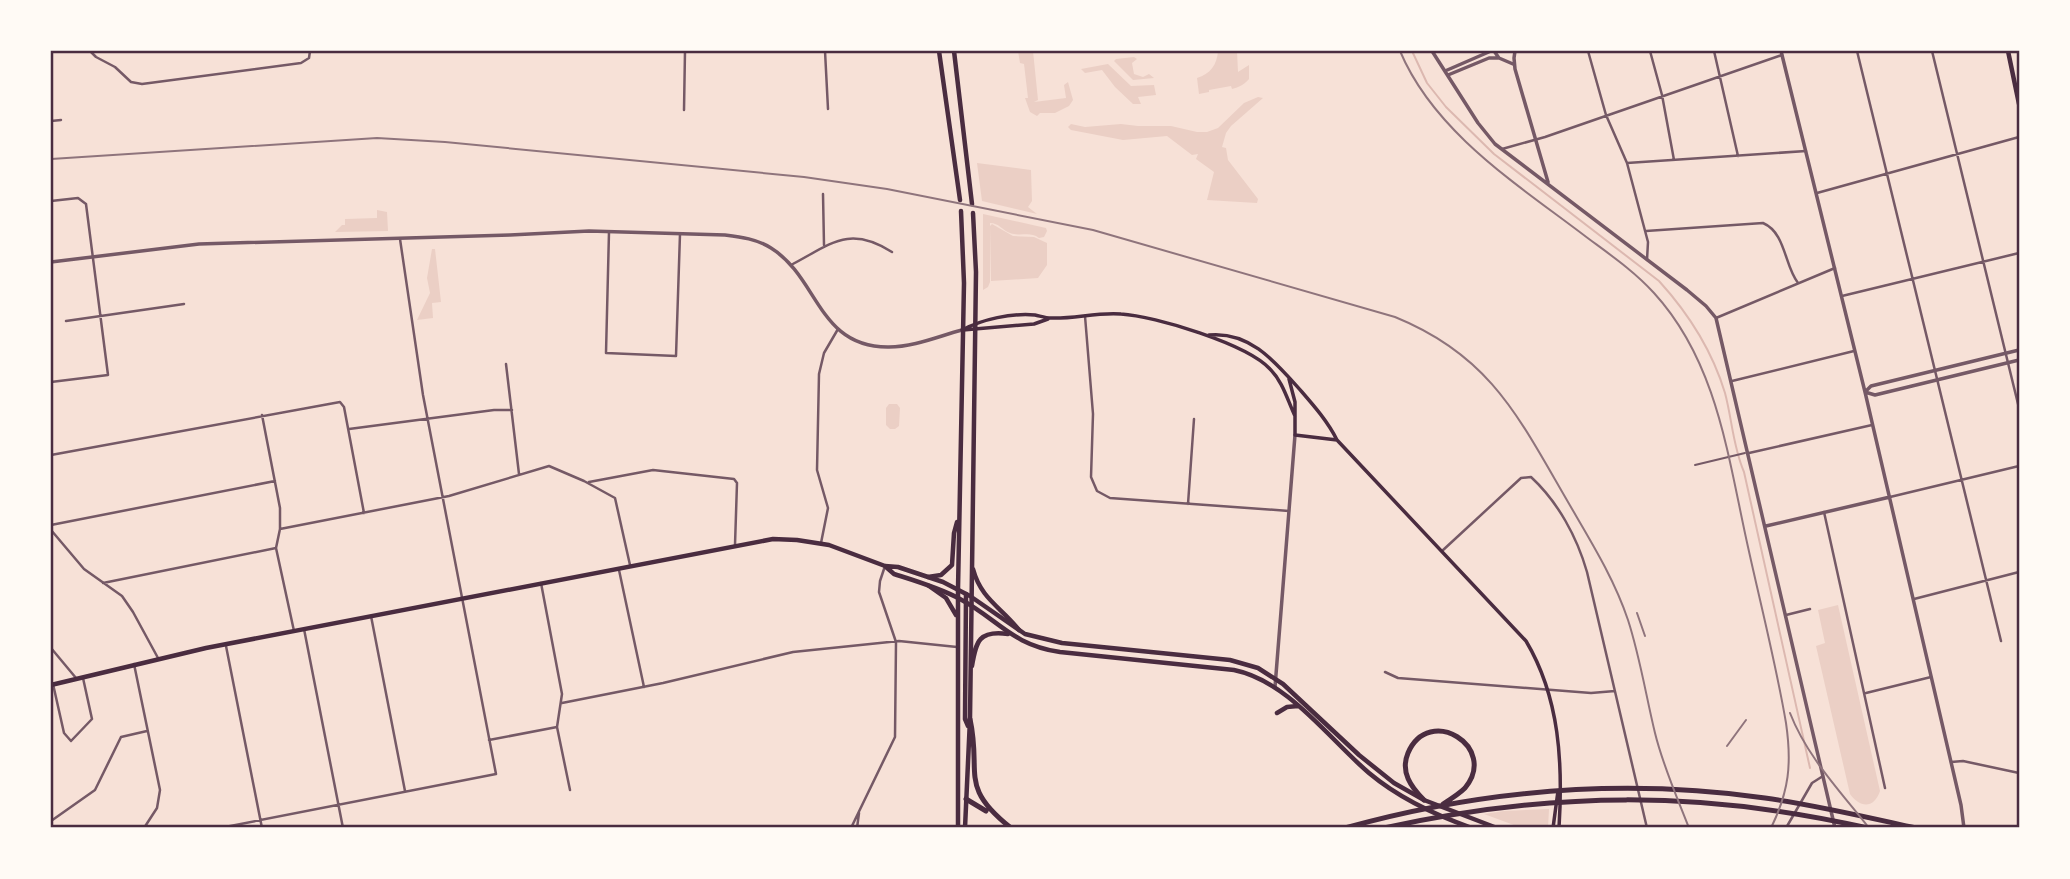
<svg xmlns="http://www.w3.org/2000/svg" width="2070" height="879" font-family="'Exo 2',sans-serif">
	<style>
		.green { fill: #ebcfc5 }
		.lines { fill: none; stroke-linecap: round; stroke-linejoin: round }
		.stream { stroke: #dcb8b0; stroke-width: 2 }
		.service { stroke: #755966; stroke-width: 2 }
		.minor { stroke: #755966; stroke-width: 2.5 }
		.tertiary { stroke: #755966; stroke-width: 3.5 }
		.secondary { stroke: #4a2c40; stroke-width: 3.5 }
		.primary { stroke: #4a2c40; stroke-width: 4.5 }
		.trunk { stroke: #4a2c40; stroke-width: 4.5 }
		.motorway { stroke: #4a2c40; stroke-width: 5 }
		.rail { stroke: #8f747c; stroke-width: 2 }
		.neatline { fill: none; stroke: #4a2c40; stroke-width: 2.5 }
	</style>
	<rect width="100%" height="100%" fill="#f7e1d7"/>
	<path class="green" d="M1018 51H1033L1038 100 1034 102 1066 98 1064 85 1068 82 1073 100 1069 106 1055 113H1040L1037 116 1030 112 1025 98H1028L1024 64 1020 63Z
		M1218 51H1237L1238 72 1249 65V79C1244 85 1239 87 1232 89L1231 86 1209 90V92L1199 94 1197 78C1210 74 1217 65 1218 51Z
		M1134 57 1137 59 1132 63 1134 74 1143 77 1149 74 1154 78 1133 80 1114 61 1116 59Z
		M1108 64 1131 86 1154 85 1156 95 1138 97 1141 104H1133L1115 87 1102 70 1085 73 1081 69Z
		M1258 97 1263 98 1231 126 1226 133 1222 147 1226 148 1228 160 1258 199 1257 203 1207 200 1214 172 1196 159 1198 154 1192 155 1167 136 1123 140 1071 130 1068 127 1071 124 1085 127 1121 124 1138 126H1171L1197 132H1207L1218 128 1244 103Z
		M977 163 1031 170 1032 201 1028 207 1037 214 982 201Z
		M377 210 387 212 388 231 335 232 342 225H345V219L377 218Z
		M983 214 1046 228 1047 231 1044 237 1039 238C1030 231 1021 237 1010 233 1002 230 999 223 990 223V282L988 287 983 290Z
		M992 224 1013 236 1034 237 1047 243V265L1038 278 991 281 990 226Z
		M432 249H435L441 302 432 303 433 318 417 320 430 293 427 278Z
		M889 404H897L900 408 899 426 895 429H890L886 425V408Z
		M1838 605 1880 791C1874 809 1860 808 1850 794L1816 646 1825 643 1818 610Z
		M1549 809 1548 828H1522L1484 814 1504 811Z"/>
	<g class="lines">
		<path class="stream" d="M1412 51 1427 83 1446 107 1494 154 1659 281C1689 314 1712 350 1725 393 1732 419 1733 447 1744 472L1810 768"/>
		<path class="service" d="M1695 465 1745 453"/>
		<path class="minor" d="M90 51 96 57 115 67 131 82 142 84 301 63 309 58 310 51
			M825 51 828 109
			M1588 51 1606 115 1627 163 1648 242 1647 260
			M1650 51 1662 95 1674 160
			M1714 51 1738 156
			M1857 51 2001 641
			M1932 51 2019 408
			M684 110 685 51
			M51 121 61 120
			M1502 149 1545 137 1782 55
			M1627 163 1806 151
			M1817 193 2019 137
			M823 194 824 245
			M51 201 78 198 86 204 108 375 51 382
			M1646 231 1763 223C1786 233 1784 265 1798 283
			M609 232 606 353 676 356 680 234
			M791 265C830 245 848 224 892 252
			M1842 296 2019 253
			M1085 316 1093 414 1091 477 1097 491 1110 498 1289 511
			M1716 318 1835 268
			M66 321 184 304
			M506 364 519 474
			M1732 381 1854 351
			M262 415 280 508V529L276 548 294 631
			M349 429 494 410H512
			M1749 453 1872 425
			M51 455 340 402 344 407 364 513
			M589 482 653 470 734 479 737 483 735 545
			M1890 497 2019 466
			M1188 504 1194 419
			M1824 512 1885 788
			M51 525 275 481
			M280 529 449 496 549 466 584 481 615 498 630 565
			M51 530 84 569 122 596 133 612 158 658
			M821 543 828 508 817 470 819 374 824 353 838 329
			M1442 551 1521 478 1531 477C1558 502 1577 537 1587 572L1647 828
			M619 570 644 687
			M103 583 276 548
			M541 583 562 694 557 727 570 790
			M1914 599 2019 572
			M1786 615 1810 609
			M371 616 405 791
			M304 629 343 828
			M226 646 262 828
			M51 648 76 678
			M134 664 160 790 157 808 144 828
			M1385 672 1398 678 1591 693 1615 691
			M53 684 64 733 71 741 92 719 83 678
			M1866 693 1931 677
			M562 703 663 683 793 652 899 641 957 647
			M489 740 557 727
			M1951 762 1963 761 2019 773
			M51 821 95 790 121 737 147 731
			M220 828 496 774 423 395 400 239
			M851 828 895 737 896 642 879 592 880 581 885 566
			M857 828 859 813
			M1786 828 1812 783 1823 776"/>
		<path class="tertiary" d="M1432 51 1478 123 1495 144 1687 290 1706 306 1716 318 1835 828
			M1494 51 1499 58 1513 64
			M1515 51 1514 58 1515 69 1548 182
			M1781 51 1865 392 1961 805 1964 828
			M1445 71 1491 51
			M1448 75 1489 58H1499
			M51 262 199 244 510 235 589 231 725 235C741 237 757 239 771 248 819 278 818 348 889 347 914 347 939 336 962 330
			M1865 392 1871 386 2019 350
			M1865 392 1875 395 2019 360
			M1766 526 1890 497
			M1275 687 1295 435"/>
		<path class="secondary" d="M962 330C983 319 1011 313 1035 315 1040 316 1046 318 1051 318 1074 319 1097 312 1121 314 1155 316 1247 344 1270 369 1283 382 1287 399 1295 416
			M963 330 1034 324 1048 319
			M1209 335C1251 331 1276 363 1302 392 1315 407 1328 422 1337 440L1526 641C1560 698 1563 764 1559 828
			M1289 379 1295 402V435L1337 440
			M1553 828 1558 791"/>
		<path class="primary" d="M2008 51 2019 104
			M886 567 894 574C916 581 940 588 960 599 999 620 1012 645 1060 652L1234 670C1288 681 1329 739 1369 773 1400 799 1435 815 1472 828
			M51 685 206 648 773 539 797 540 829 545 885 566 898 567 943 582 970 596 1025 634 1062 643 1230 660 1258 668 1283 684 1359 755 1394 783 1424 800 1497 828
			M1277 713 1287 707 1298 706"/>
		<path class="trunk" d="M939 51 960 200
			M954 51 972 204
			M973 569C981 599 1001 607 1019 630
			M928 577 941 575 952 565 954 533 957 522
			M929 586 946 598 956 615
			M966 594 965 719 968 726
			M972 666C976 641 979 630 1008 634
			M958 828V589L964 283 961 211
			M965 828 970 719 976 272 973 213"/>
		<path class="motorway" d="M970 719C982 774 958 786 1011 828
			M966 799 986 811
			M1424 800C1411 787 1400 772 1408 753 1429 704 1499 747 1465 788 1459 794 1451 799 1443 804
			M1345 828C1482 790 1624 778 1765 798 1816 805 1866 817 1916 828
			M1384 828C1552 791 1700 790 1868 828"/>
		<path class="rail" d="M1400 51C1435 134 1520 186 1589 239 1612 256 1635 272 1654 293 1718 363 1728 458 1748 547 1761 606 1776 664 1786 723 1792 764 1789 791 1771 828
			M51 159 377 138 445 142 804 177 887 189 1093 230 1395 317C1491 356 1519 418 1568 502 1590 540 1614 578 1628 620 1640 657 1646 696 1655 733 1663 766 1677 797 1689 828
			M1637 613 1645 636
			M1790 713C1807 757 1841 792 1869 828
			M1727 746 1746 720"/>
	</g>
	<rect width="2070" height="879" fill="none" stroke="#fffaf5" stroke-width="105"/>
	<rect x="52" y="52" width="1966" height="774" class="neatline"/>
</svg>
